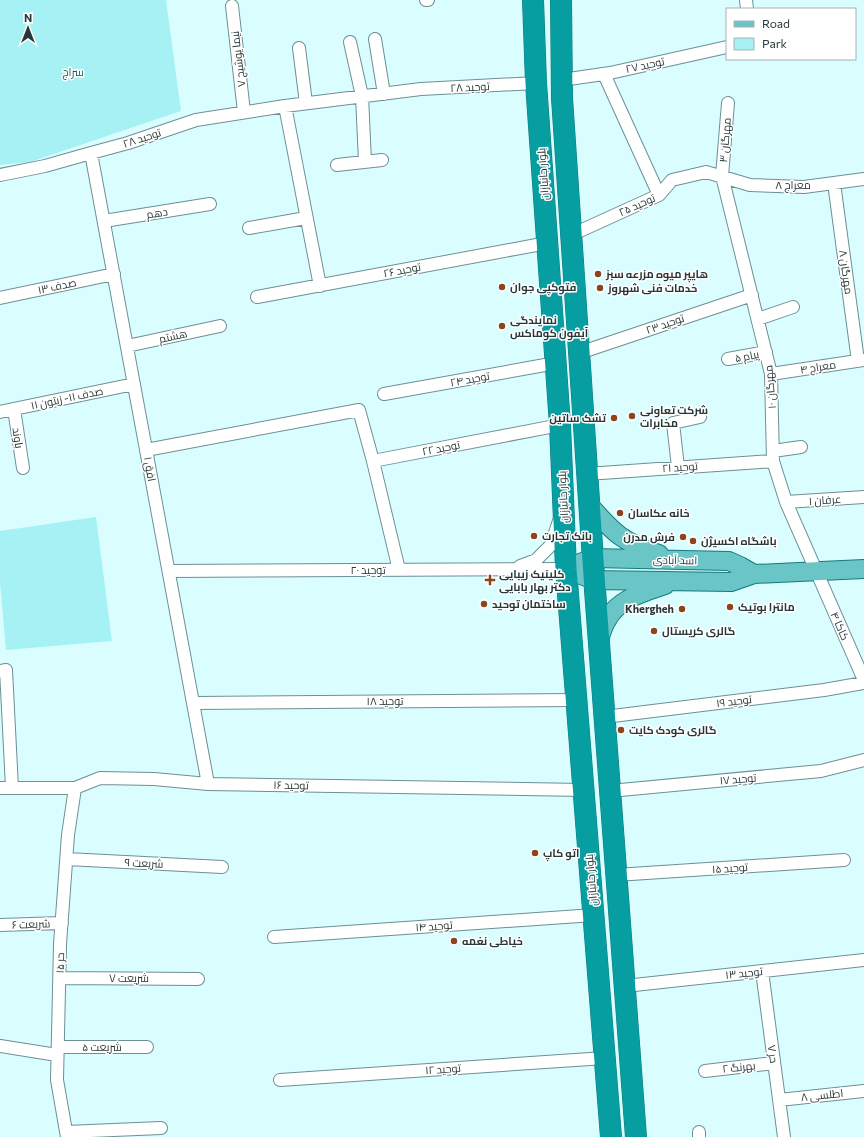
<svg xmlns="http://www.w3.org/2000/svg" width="864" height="1137" font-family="Commissioner,Cairo,sans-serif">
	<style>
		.green { fill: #a5f1f3 }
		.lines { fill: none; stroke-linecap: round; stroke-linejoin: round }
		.street-casing { stroke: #6e8f90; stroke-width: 14 }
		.primary-casing { stroke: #137a7d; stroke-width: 20 }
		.highway-casing { stroke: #137a7d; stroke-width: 22 }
		.street { stroke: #fff; stroke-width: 12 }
		.primary { stroke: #6ac5c7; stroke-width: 18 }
		.highway { stroke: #079ea2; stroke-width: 21 }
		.poi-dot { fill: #8b451d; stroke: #fff; stroke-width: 1.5 }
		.labels { text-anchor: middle; stroke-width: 3; stroke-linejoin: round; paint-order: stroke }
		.street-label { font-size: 11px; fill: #293738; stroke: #fff }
		.park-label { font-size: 11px; fill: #1e5658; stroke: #fff }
		.poi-label { font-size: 11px; font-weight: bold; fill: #293738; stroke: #fff; text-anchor: start }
	</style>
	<rect width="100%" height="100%" fill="#dafeff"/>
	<path class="green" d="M0 0H166L181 111 30 162 0 165Z
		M96 517 112 641 6 650 0 582V531Z"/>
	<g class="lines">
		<g class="street-casing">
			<path id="street" d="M426 0H428
				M746 0 747 9
				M232 6 244 112
				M375 39 384 94
				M350 42 362 96 365 162
				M299 48 306 103
				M604 74 659 195
				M562 80 610 73 727 47
				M728 103 722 176 771 374 773 461 786 502 864 680
				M285 106 320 286
				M91 153 208 784
				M337 165 382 160
				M0 175 45 166 91 153 128 143 196 120 285 106 421 89 536 83
				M834 183 858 361
				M104 221 210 204
				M249 228 306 218
				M571 235 659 195 672 180 706 172 750 185 804 187 864 179
				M257 297 547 243
				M0 298 114 274
				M758 319 793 307
				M127 346 220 326
				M579 353 752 295
				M728 359 766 352
				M771 374 864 360
				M384 394 556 363
				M14 409 23 468
				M0 412 134 384
				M146 450 359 410 373 461 560 425
				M773 451 801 447
				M373 461 399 570
				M678 467 673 423 700 417
				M587 474 773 461
				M786 502 864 497
				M520 566 536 560 551 545 559 521
				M169 571 566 569
				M0 671 6 670 12 788
				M193 703 577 700
				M604 717 824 690 864 683
				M0 788H75L100 778 154 779 208 784 584 790
				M610 791 821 771 864 760
				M67 859 222 867
				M616 875 844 860
				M0 925 62 923
				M274 937 594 915
				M762 971 784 1137
				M60 978 198 979
				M625 986 864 960
				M0 1046 57 1055
				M58 1047H147
				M705 1071 774 1063
				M280 1080 605 1058
				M779 1100 864 1091
				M66 1132 161 1128
				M699 1132V1137
				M67 1137 57 1080 60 944 68 835 75 788"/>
		</g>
		<g class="primary-casing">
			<path id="primary" d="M589 505C613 532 623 543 659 554
				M580 563 593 558 729 561 740 566 754 574
				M566 569 594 580 731 582 754 574 864 569
				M599 640C601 634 603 626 607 620 618 599 644 592 665 585"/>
		</g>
		<g class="highway-casing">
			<path id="highway" d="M533 0 536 83 560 425 566 569 611 1137
				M561 0 562 98 595 590 636 1137"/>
		</g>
		<use href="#street" class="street"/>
		<use href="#primary" class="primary"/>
		<use href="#highway" class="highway"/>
	</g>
	<g class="poi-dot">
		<circle cx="598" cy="274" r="4"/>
		<circle cx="502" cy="287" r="4"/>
		<circle cx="600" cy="288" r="4"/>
		<circle cx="502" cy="326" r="4"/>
		<circle cx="632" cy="416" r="4"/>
		<circle cx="614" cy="418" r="4"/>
		<circle cx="620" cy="513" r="4"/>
		<circle cx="534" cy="536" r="4"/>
		<circle cx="683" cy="537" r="4"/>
		<circle cx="693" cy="541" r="4"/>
		<path d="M488 574h4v4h4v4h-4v4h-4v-4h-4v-4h4z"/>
		<circle cx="484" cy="604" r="4"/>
		<circle cx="730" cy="607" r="4"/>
		<circle cx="682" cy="609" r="4"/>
		<circle cx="654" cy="631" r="4"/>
		<circle cx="621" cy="730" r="4"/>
		<circle cx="535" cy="853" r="4"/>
		<circle cx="454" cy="941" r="4"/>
	</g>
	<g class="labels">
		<g class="street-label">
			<text transform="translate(238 59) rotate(-97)" y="4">نیما یوشیج ۷</text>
			<text transform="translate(645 65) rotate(-12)" y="4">توحید ۲۷</text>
			<text transform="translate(470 87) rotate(-3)" y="4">توحید ۲۸</text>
			<text transform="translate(142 138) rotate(-18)" y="4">توحید ۲۸</text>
			<text transform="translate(725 140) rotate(-85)" y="4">مهرگان ۳</text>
			<text transform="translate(543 174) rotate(-94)" y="4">بلوار جانبازان</text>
			<text x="793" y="189">معراج ۸</text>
			<text transform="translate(637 205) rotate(-24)" y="4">توحید ۲۵</text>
			<text transform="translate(157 213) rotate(-9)" y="4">دهم</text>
			<text transform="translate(402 270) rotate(-11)" y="4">توحید ۲۶</text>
			<text transform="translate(846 272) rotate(82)" y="4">مهرگان ۸</text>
			<text transform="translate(57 286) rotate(-12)" y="4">صدف ۱۳</text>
			<text transform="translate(665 324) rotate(-19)" y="4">توحید ۲۳</text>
			<text transform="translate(173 336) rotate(-12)" y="4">هشتم</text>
			<text transform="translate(747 356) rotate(-11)" y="4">پیام ۵</text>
			<text transform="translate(818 367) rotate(-9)" y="4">معراج ۴</text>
			<text transform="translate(470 379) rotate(-10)" y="4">توحید ۲۴</text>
			<text transform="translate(770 387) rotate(-95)" y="4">مهرگان ۱۰</text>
			<text transform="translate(67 398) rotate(-12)" y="4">صدف ۱۱- زیتون ۱۱</text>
			<text transform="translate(18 438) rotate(81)" y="4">باوند</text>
			<text transform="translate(441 448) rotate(-11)" y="4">توحید ۲۲</text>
			<text transform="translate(680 467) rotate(-4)" y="4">توحید ۲۱</text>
			<text transform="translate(150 469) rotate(80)" y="4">افق ۱</text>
			<text transform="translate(563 497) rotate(-93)" y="4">بلوار جانبازان</text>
			<text transform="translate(825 500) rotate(-4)" y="4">عرفان ۱</text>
			<text transform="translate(675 560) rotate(1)" y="4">اسد آبادی</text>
			<text x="368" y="574">توحید ۲۰</text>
			<text transform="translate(840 626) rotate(66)" y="4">کاکا ۴</text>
			<text x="385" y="705">توحید ۱۸</text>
			<text transform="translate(734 701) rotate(-7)" y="4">توحید ۱۹</text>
			<text transform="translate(738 779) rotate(-5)" y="4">توحید ۱۷</text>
			<text transform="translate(291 785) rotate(1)" y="4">توحید ۱۶</text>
			<text transform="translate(144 863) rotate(3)" y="4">شریعت ۹</text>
			<text transform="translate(730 868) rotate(-4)" y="4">توحید ۱۵</text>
			<text transform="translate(591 880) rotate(-95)" y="4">بلوار جانبازان</text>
			<text transform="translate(31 924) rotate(-2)" y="4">شریعت ۶</text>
			<text transform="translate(434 926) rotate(-4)" y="4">توحید ۱۴</text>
			<text transform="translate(60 963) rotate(-89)" y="4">حر ۱۵</text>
			<text transform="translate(744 973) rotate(-6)" y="4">توحید ۱۳</text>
			<text x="129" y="982">شریعت ۷</text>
			<text x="102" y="1051">شریعت ۵</text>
			<text transform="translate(773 1054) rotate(82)" y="4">حر ۷</text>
			<text transform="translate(739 1067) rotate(-6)" y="4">بهرنگ ۲</text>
			<text transform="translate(443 1069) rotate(-4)" y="4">توحید ۱۲</text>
			<text transform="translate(822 1095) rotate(-6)" y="4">اطلسی ۸</text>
		</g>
		<g class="park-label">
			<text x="73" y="76">سراج</text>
		</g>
		<g class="poi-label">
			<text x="606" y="278">هایپر میوه مزرعه سبز</text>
			<text x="510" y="291">فتوکپی جوان</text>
			<text x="608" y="292">خدمات فنی شهروز</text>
			<text x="510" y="324">نمایندگی<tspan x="510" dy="13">آیفون کوماکس</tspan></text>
			<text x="640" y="414">شرکت تعاونی<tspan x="640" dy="13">مخابرات</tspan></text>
			<text x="606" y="422" text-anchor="end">تشک ساتین</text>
			<text x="628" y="517">خانه عکاسان</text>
			<text x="542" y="540">بانک تجارت</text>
			<text x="675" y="541" text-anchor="end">فرش مدرن</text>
			<text x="701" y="545">باشگاه اکسیژن</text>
			<text x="499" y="578">کلینیک زیبایی<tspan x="499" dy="13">دکتر بهار بابایی</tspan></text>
			<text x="492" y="608">ساختمان توحید</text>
			<text x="738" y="611">مانترا بوتیک</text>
			<text x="674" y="613" text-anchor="end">Khergheh</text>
			<text x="662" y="635">گالری کریستال</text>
			<text x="629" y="734">گالری کودک کایت</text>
			<text x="543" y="857">اتو کاپ</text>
			<text x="462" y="945">خیاطی نغمه</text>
		</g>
	</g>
	<rect x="726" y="8" width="130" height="52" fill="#ffffff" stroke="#a9afaf"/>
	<rect x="734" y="21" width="20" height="6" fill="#6ac5c7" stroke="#a9afaf"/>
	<text x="762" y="28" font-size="12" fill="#293738">Road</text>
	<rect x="734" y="38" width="20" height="12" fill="#a5f1f3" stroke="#a9afaf"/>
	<text x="762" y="48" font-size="12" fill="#293738">Park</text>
	<g transform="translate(28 28)" stroke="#ffffff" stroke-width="3" paint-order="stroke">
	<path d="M0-3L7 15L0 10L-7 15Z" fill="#293738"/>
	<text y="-6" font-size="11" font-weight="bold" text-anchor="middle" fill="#293738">N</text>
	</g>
</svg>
